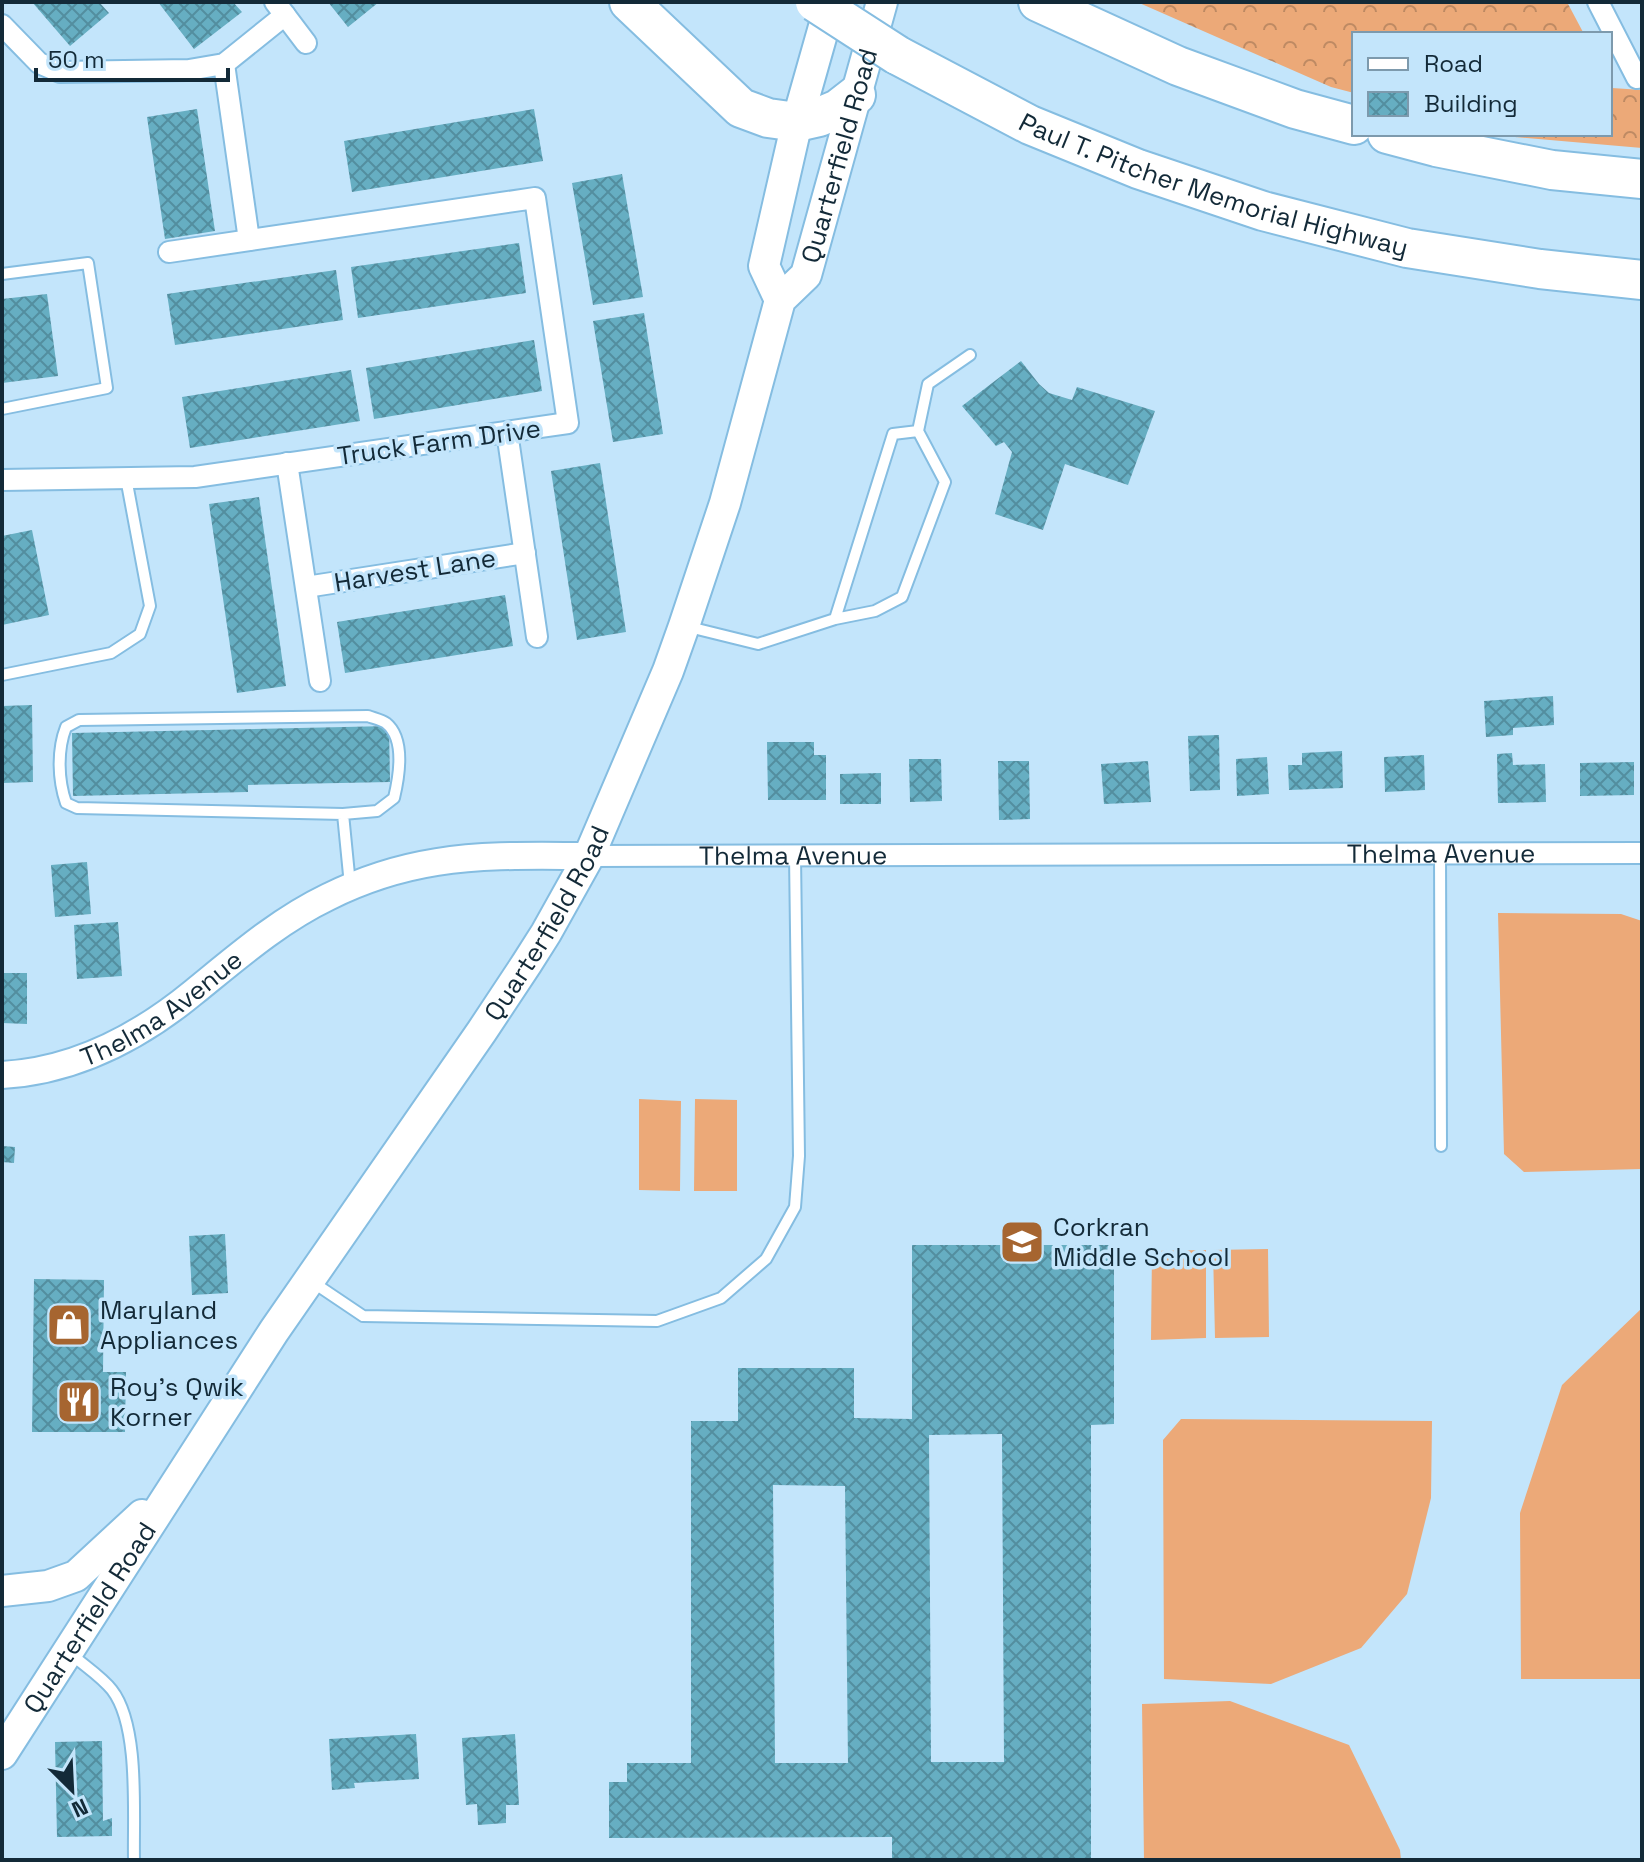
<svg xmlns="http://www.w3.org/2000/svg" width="1644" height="1862" font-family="'Space Grotesk',sans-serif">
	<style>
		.forest { fill: url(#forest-crowns) }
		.pitch { fill: #eca978 }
		.building { fill: url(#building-cross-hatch); fill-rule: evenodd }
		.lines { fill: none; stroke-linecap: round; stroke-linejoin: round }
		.service-casing { stroke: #85bde1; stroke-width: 14 }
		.minor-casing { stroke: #85bde1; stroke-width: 24 }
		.tertiary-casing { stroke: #85bde1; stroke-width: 30 }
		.secondary-casing { stroke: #85bde1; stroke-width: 34 }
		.motorway-casing { stroke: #85bde1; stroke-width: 42 }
		.service { stroke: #fff; stroke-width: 10 }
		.minor { stroke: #fff; stroke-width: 20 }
		.tertiary { stroke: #fff; stroke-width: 26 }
		.secondary { stroke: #fff; stroke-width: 30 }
		.motorway { stroke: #fff; stroke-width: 38 }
		.motorway-bridge-casing { stroke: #85bde1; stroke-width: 42; stroke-linecap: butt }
		.motorway-bridge { stroke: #fff; stroke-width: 38 }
		.labels { text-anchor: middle; stroke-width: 7; stroke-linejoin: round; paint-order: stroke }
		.street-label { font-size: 26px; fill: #132a38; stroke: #c3e5fb }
		.poi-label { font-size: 26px; fill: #132a38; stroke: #c3e5fb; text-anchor: start }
	</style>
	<defs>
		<pattern id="forest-crowns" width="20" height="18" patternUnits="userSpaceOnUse" patternTransform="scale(2)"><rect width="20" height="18" fill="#eca978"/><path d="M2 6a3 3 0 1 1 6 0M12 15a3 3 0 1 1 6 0" fill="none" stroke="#be8a63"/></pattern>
		<pattern id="building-cross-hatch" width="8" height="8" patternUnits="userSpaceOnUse" patternTransform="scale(2)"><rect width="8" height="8" fill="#66aec2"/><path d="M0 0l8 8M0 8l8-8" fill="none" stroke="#538e9f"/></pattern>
	</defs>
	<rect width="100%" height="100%" fill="#c3e5fb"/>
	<path class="forest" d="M1137 2H1567L1584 34H1354V93L1331 87Z
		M1610 85 1612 88 1642 90V148L1515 137 1504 134H1610Z"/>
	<path class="pitch" d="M1498 913 1621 914 1642 921V1169L1524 1172 1504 1154Z
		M639 1099 681 1101 680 1191 639 1190Z
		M695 1099 737 1100V1191H694Z
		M1268 1249 1269 1337 1215 1338 1213 1250Z
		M1206 1250V1338L1151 1340 1152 1251Z
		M1642 1308V1679H1521L1520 1513 1562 1385Z
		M1181 1419 1432 1421 1431 1498 1407 1594 1361 1648 1271 1684 1164 1679 1163 1440Z
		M1230 1701 1349 1745 1400 1850 1401 1860H1144L1142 1704Z"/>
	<path class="building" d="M32 2H99L109 13 70 46Z
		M158 2H233L242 12 194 49Z
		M328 2H379L348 27Z
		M197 109 215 231 165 239 147 117Z
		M534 109 543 161 352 192 344 141Z
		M622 174 643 297 593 305 572 183Z
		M519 243 526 293 358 318 351 267Z
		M336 270 343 320 175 345 167 294Z
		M47 294 58 376 2 383V299Z
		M644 313 663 434 613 442 593 321Z
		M534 340 542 391 374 419 366 368Z
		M1021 361 1039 384 1049 393 1072 400 1077 387 1155 411 1128 485 1065 464 1043 530 995 514 1012 452 1004 442 996 446 962 406Z
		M351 370 360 421 190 448 182 397Z
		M600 463 626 632 577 640 551 471Z
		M259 497 286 686 237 693 209 504Z
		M32 530 49 615 2 625V536Z
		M505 595 513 646 345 673 337 622Z
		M1553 696 1554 725 1513 728V735L1486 737 1484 701Z
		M32 705 33 782 2 783V706Z
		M389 726 390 782 248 785V792L73 796 72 733Z
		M1219 735 1220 790 1190 791 1188 736Z
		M767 742H814V755H826V800H768Z
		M1342 751 1343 788 1289 790 1288 765H1302V753Z
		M1512 753 1513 765 1545 764 1546 802 1498 803 1497 754Z
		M1424 755 1425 790 1385 792 1384 757Z
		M1267 757 1269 794 1237 796 1236 759Z
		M909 759H941L942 801 910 802Z
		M998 761H1029L1030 819 999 820Z
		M1148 761 1151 802 1104 804 1101 764Z
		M1634 762V795L1580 796V763Z
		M881 773V804H840V774Z
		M87 862 91 914 55 917 51 865Z
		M118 922 122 976 77 979 74 925Z
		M2 973H27V1024L2 1023Z
		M2 1146 15 1147 14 1163 2 1162Z
		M225 1234 228 1293 192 1295 189 1236Z
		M912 1245H1114V1424L1091 1425V1860H892V1837L609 1838V1782H627V1763H691V1421H738V1368H854V1418L912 1419ZM1002 1434 1004 1762H931L929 1435ZM773 1485 845 1486 848 1763H775Z
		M34 1279 104 1280 103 1372H126L125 1432H32Z
		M416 1734 419 1779 354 1783 355 1788 332 1790 329 1739Z
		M515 1734 519 1805H506V1823L478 1825 477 1804 466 1805 462 1738Z
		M102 1741 103 1821 112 1818V1836L57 1837 55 1742Z"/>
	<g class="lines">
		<g class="service-casing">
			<path id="service" d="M2 274 88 263 107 388 2 409
				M918 431 928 384 970 355
				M689 627 758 644 835 619 875 611 902 597 945 482 918 431 893 434 835 619
				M2 675 111 653 140 634 150 606 126 478
				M343 814 77 808 66 803C58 780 57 750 66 727L79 720 368 716C373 718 382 720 386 723 406 739 399 777 394 798L377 811 343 814 350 885
				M1440 854 1441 1146
				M311 1281 363 1316 657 1321 721 1298 766 1259 795 1207 799 1156 795 856
				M70 1653C83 1665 101 1676 112 1690 140 1726 133 1815 134 1860"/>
		</g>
		<g class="minor-casing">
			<g id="minor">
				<path d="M275 2 306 43"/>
				<path d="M1598 2 1637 78"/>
				<path d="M2 25 39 63 60 72 189 70 224 64 285 15"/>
				<path d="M224 64 249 240"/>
				<path d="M507 432 537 637"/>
				<path d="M287 463 320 681"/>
				<path d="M2 480 195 477 568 423 535 198 169 252"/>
				<path d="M306 587 525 553"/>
				<path id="s1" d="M589 856 1642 853"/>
			</g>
		</g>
		<g class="tertiary-casing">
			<g id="tertiary">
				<path id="s2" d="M2 1075C75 1071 138 1038 194 992 236 958 278 921 328 897 362 880 399 868 437 862 487 854 539 856 589 856"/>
			</g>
		</g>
		<g class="secondary-casing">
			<g id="secondary">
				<path d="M780 300 764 266 797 122 831 2"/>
				<path d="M2 1591 48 1586 76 1576 142 1515"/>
				<path id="s3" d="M2 1754 274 1331 482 1031 527 963 546 933 589 856 668 671 684 626 725 503 780 300 806 275 882 2"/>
			</g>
		</g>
		<g class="motorway-casing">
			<g id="motorway">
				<path d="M629 2 741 108 768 118 797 122 819 117 838 109 856 95"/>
				<path d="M1038 2 1178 66 1295 109 1354 125"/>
				<path id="s4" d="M897 55 1030 125 1138 169 1263 211 1407 248 1540 269 1642 280"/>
				<path d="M1387 134 1436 147 1552 170 1642 179"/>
			</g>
		</g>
		<use href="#service" class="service"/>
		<use href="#minor" class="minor"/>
		<use href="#tertiary" class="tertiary"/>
		<use href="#secondary" class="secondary"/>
		<use href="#motorway" class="motorway"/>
		<g class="motorway-bridge-casing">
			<path id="motorway-bridge" d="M815 2 897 55"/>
		</g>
		<use href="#motorway-bridge" class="motorway-bridge"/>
	</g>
	<defs>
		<g id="school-square" transform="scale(2.3)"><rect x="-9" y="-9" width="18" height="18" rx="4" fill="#a66530" stroke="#c3e5fb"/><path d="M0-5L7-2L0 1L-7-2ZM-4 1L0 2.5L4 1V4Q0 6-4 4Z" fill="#fff"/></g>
		<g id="shop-square" transform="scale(2.3)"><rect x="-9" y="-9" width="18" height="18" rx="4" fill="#a66530" stroke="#c3e5fb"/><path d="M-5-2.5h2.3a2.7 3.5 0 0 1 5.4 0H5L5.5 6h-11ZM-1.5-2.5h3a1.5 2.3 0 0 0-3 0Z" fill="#fff"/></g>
		<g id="restaurant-square" transform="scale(2.3)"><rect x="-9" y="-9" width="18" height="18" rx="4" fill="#a66530" stroke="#c3e5fb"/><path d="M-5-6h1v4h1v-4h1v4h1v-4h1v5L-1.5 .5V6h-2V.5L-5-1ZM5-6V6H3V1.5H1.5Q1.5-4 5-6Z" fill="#fff"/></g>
	</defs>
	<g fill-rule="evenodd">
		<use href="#school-square" x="1022" y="1242"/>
		<use href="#shop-square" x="69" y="1325"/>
		<use href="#restaurant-square" x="79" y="1402"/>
	</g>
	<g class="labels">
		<g class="street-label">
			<text dy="9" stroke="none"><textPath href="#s3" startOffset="1822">Quarterfield Road</textPath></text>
			<text dy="9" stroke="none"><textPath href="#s4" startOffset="344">Paul T. Pitcher Memorial Highway</textPath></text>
			<text transform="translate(439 442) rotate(-8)" y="9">Truck Farm Drive</text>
			<text transform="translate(415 570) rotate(-9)" y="9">Harvest Lane</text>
			<text dy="9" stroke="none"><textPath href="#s1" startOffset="852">Thelma Avenue</textPath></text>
			<text dy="9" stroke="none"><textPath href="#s1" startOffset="204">Thelma Avenue</textPath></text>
			<text dy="9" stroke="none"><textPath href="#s3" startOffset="994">Quarterfield Road</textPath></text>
			<text dy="9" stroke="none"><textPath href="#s2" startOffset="176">Thelma Avenue</textPath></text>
			<text dy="9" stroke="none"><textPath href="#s3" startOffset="162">Quarterfield Road</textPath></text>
		</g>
		<g class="poi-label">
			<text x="1053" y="1236">Corkran<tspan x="1053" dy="30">Middle School</tspan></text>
			<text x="100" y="1319">Maryland<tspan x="100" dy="30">Appliances</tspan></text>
			<text x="110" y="1396">Roy's Qwik<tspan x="110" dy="30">Korner</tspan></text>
		</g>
	</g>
	<rect width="1644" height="1862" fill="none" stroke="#132a38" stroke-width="8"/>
	<rect x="1352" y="32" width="260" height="104" fill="#c3e5fb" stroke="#7d9aad" stroke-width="2"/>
	<rect x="1368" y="58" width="40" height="12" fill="#ffffff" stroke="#7d9aad" stroke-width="2"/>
	<text x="1424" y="72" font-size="24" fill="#132a38">Road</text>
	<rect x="1368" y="92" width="40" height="24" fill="url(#building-cross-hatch)" stroke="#7d9aad" stroke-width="2"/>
	<text x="1424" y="112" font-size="24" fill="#132a38">Building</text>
	<g transform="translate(72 1790) rotate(156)" stroke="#c3e5fb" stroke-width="6" paint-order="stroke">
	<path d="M0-6L14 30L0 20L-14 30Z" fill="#132a38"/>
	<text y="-12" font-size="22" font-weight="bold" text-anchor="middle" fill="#132a38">N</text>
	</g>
	<path d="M36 68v12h192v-12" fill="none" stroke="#132a38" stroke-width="4"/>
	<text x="48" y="68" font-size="24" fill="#132a38" stroke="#c3e5fb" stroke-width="6" paint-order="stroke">50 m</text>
</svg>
